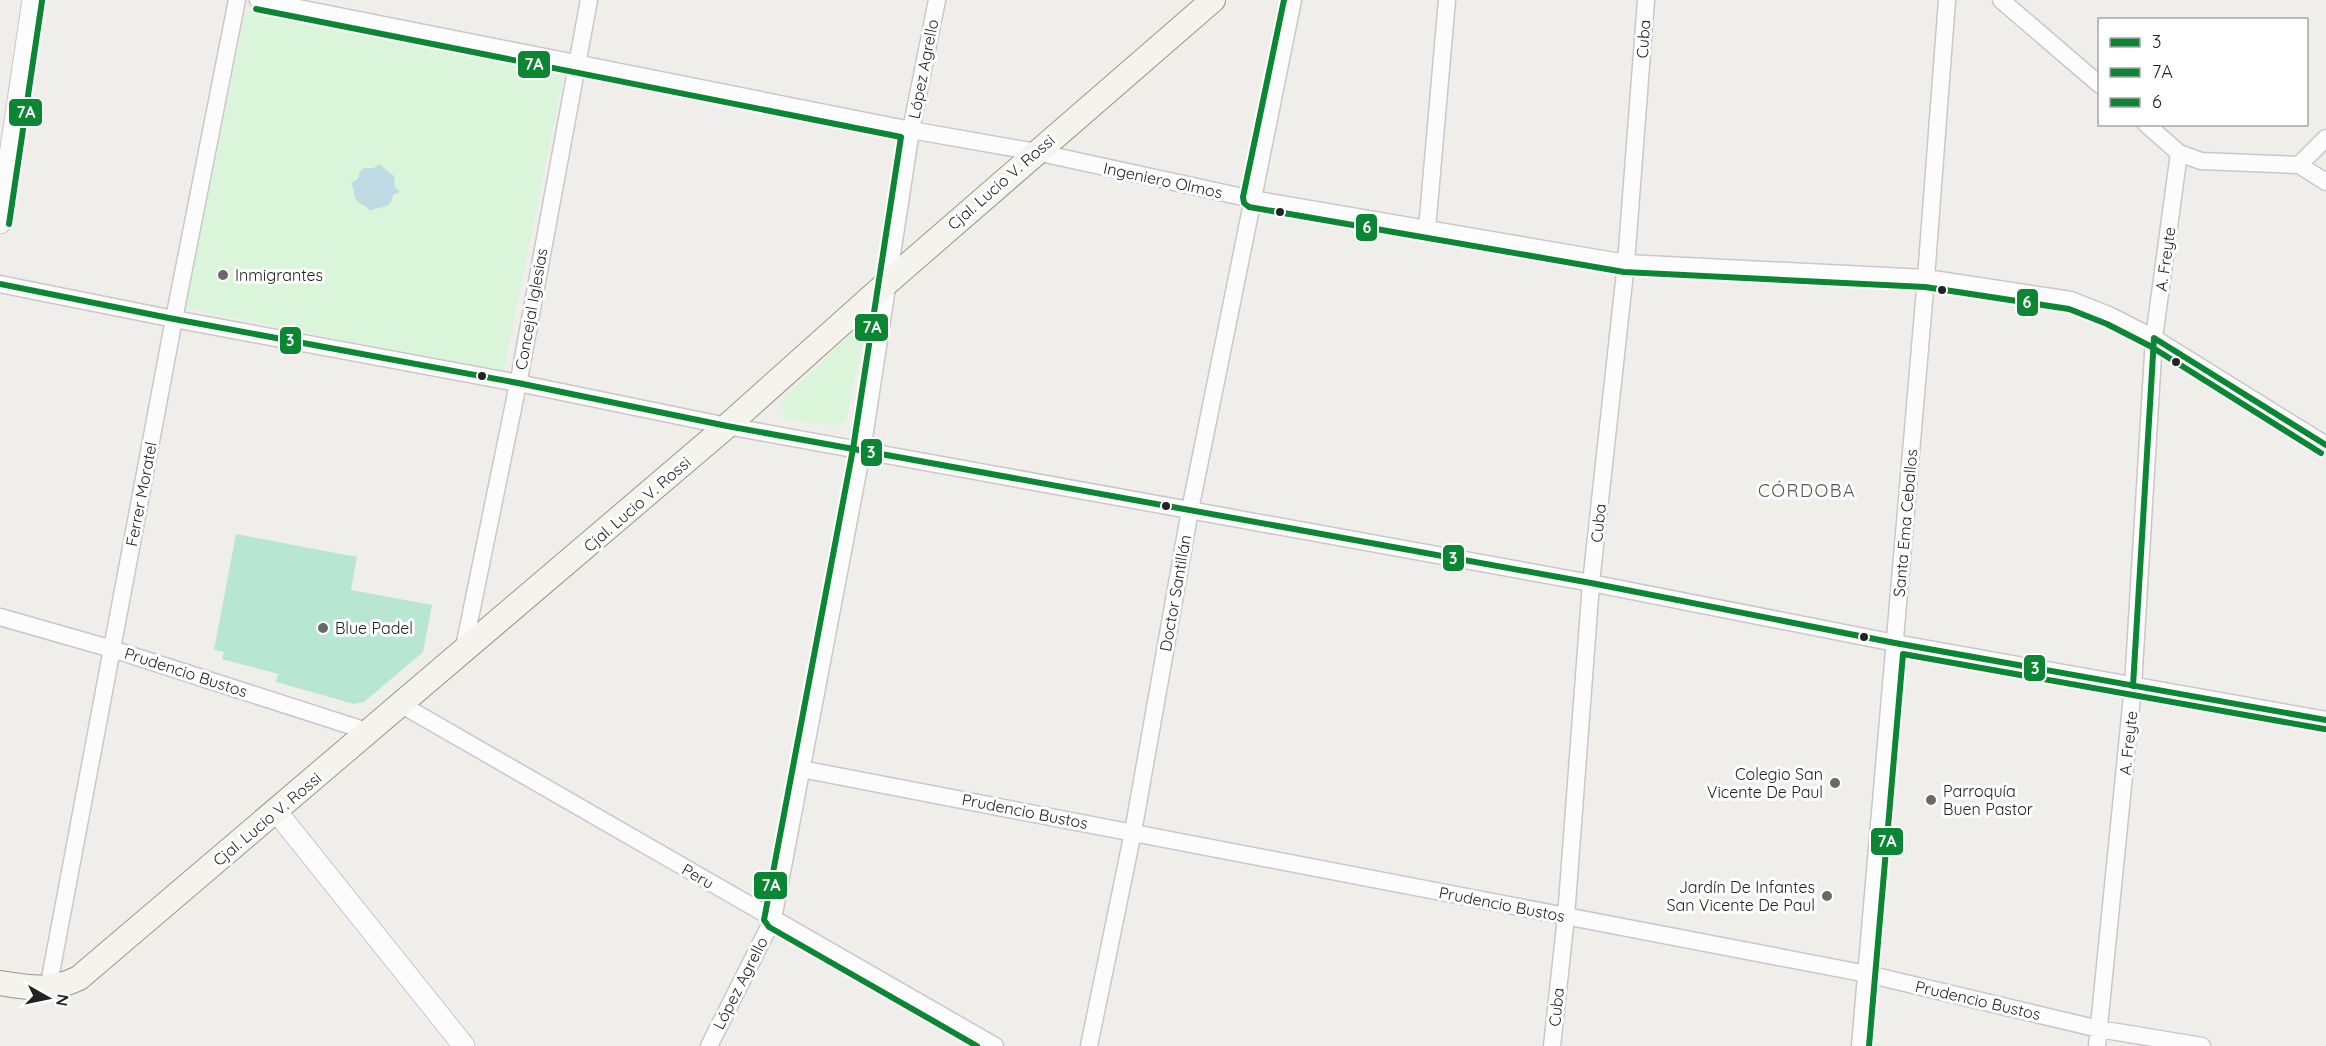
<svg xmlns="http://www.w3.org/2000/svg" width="2326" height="1046" font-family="Quicksand,sans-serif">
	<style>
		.park { fill: #daf5da }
		.pitch { fill: #b7e6d2 }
		.water { fill: #bfdbe3 }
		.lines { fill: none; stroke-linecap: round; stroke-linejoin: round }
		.minor-casing { stroke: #c9c8c7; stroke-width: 19 }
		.tertiary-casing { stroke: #c9c8c7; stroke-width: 23 }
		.secondary-casing { stroke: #999a82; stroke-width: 26 }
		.minor { stroke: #fdfcfc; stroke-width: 16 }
		.tertiary { stroke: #fdfcfc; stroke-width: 21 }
		.secondary { stroke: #f4f4ed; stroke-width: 24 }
		.bus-1-casing { stroke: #fff; stroke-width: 10 }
		.bus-2-casing { stroke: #fff; stroke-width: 10 }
		.bus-3-casing { stroke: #fff; stroke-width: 10 }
		.bus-1 { stroke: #0b8733; stroke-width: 6 }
		.bus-2 { stroke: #0b8733; stroke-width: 6 }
		.bus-3 { stroke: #0b8733; stroke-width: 6 }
		.bus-dot { fill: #222; stroke: #fff; stroke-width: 2 }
		.poi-dot { fill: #6a6968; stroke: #fff; stroke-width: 2 }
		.labels { text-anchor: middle; stroke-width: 6; stroke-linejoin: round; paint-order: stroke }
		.street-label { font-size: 16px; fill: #222; stroke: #fff }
		.poi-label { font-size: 16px; fill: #222; stroke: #fff; text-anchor: start }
		.neighbourhood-label { font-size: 18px; letter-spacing: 1.5px; fill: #555; stroke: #fff }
		.line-badge { stroke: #fff; stroke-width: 2 }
		.badge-label { font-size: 16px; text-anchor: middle; font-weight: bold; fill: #fff }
	</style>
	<rect width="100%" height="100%" fill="#f0eeeb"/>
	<path class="park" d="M246 10 564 74 503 373 185 308Z
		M867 319 846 421 835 426 786 419 779 403Z"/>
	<path class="pitch" d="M236 534 357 557 351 590 432 605 423 652 364 702 354 704 276 682 278 674 222 659 224 652 214 650Z"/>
	<path class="water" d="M379 164 394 176 395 187 400 192 393 195C391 211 380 205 370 211 366 205 363 206 358 202 353 197 355 189 351 183L358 179 360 171 364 168H374Z"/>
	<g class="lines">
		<g class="minor-casing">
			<path id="minor" d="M258 0 911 130 1036 152 1252 199 1626 263 1926 278 2071 300 2111 316 2154 338 2326 445
				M2001 0 2100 85
				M2146 124 2179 153 2201 161 2299 165 2326 182
				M2299 165 2326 138
				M1427 229 1447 0
				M0 284 174 319 518 383 727 426 1591 583 1895 643 2326 720
				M0 617 112 649 370 732
				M463 652 520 374 589 0
				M402 705 995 1046
				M801 769 1867 974 2099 1029 2202 1046
				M48 989 174 319 237 0
				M709 1046 773 919 862 451 911 130 937 0
				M1089 1046 1133 832 1190 510 1293 0
				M1552 1046 1566 917 1591 583 1626 263 1646 0
				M1860 1046 1926 278 1947 0
				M2097 1046 2133 686 2154 338 2179 153"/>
		</g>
		<g class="tertiary-casing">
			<path id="tertiary" d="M0 223 33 0
				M276 811 464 1046"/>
		</g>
		<g class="secondary-casing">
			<path id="secondary" d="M0 983C30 988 51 992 79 978L727 426 888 282 1213 0"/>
		</g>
		<use href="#minor" class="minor"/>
		<use href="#tertiary" class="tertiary"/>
		<use href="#secondary" class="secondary"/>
		<g class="bus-1-casing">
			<path id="bus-1" d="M0 284 174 319 518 383 727 426 1591 583 1895 643 2326 720
				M2133 686 2154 338 2326 445"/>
		</g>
		<g class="bus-2-casing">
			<path id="bus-2" d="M256 9 901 137 853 449 764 920 769 927 977 1046
				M9 224 42 1
				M1869 1046 1903 654 2324 729"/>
		</g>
		<g class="bus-3-casing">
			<path id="bus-3" d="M1284 0 1243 197 1244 203 1249 207 1624 272 1925 287 2069 309 2107 324 2150 346 2321 453"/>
		</g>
		<use href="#bus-1" class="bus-1"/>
		<use href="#bus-2" class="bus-2"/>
		<use href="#bus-3" class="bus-3"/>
	</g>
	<g class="bus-dot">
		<circle cx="1280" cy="212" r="5"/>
		<circle cx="1942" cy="290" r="5"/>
		<circle cx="2176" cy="362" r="5"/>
		<circle cx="482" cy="376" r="5"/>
		<circle cx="1166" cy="506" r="5"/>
		<circle cx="1864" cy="637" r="5"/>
	</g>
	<g class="poi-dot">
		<circle cx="223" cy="275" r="6"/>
		<circle cx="323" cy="628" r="6"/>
		<circle cx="1835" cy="783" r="6"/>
		<circle cx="1931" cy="800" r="6"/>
		<circle cx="1827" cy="896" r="6"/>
	</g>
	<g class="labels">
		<g class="street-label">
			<text transform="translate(1643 39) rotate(-86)" y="6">Cuba</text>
			<text transform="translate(923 69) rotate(-79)" y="6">López Agrello</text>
			<text transform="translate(1163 180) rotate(12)" y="6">Ingeniero Olmos</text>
			<text transform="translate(1001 182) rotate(-41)" y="6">Cjal. Lucio V. Rossi</text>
			<text transform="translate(2165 259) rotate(-82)" y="6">A. Freyte</text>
			<text transform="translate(531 309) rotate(-80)" y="6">Concejal Iglesias</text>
			<text transform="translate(141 494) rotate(-79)" y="6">Ferrer Moratel</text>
			<text transform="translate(637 504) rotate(-41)" y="6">Cjal. Lucio V. Rossi</text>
			<text transform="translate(1598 523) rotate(-84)" y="6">Cuba</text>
			<text transform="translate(1905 523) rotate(-85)" y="6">Santa Ema Ceballos</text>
			<text transform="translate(1175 593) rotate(-80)" y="6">Doctor Santillán</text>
			<text transform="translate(186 672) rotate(18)" y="6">Prudencio Bustos</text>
			<text transform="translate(2128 743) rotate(-84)" y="6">A. Freyte</text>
			<text transform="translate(1025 811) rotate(11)" y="6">Prudencio Bustos</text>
			<text transform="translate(267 819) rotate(-40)" y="6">Cjal. Lucio V. Rossi</text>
			<text transform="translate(698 876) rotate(30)" y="6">Peru</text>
			<text transform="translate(1502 904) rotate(11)" y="6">Prudencio Bustos</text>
			<text transform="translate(740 983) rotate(-63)" y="6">López Agrello</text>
			<text transform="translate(1978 1000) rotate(13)" y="6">Prudencio Bustos</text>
			<text transform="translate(1556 1007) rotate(-84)" y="6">Cuba</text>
		</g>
		<g class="poi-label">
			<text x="235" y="281">Inmigrantes</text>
			<text x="335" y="634">Blue Padel</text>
			<text x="1823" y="780" text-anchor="end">Colegio San<tspan x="1823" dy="18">Vicente De Paul</tspan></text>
			<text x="1943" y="797">Parroquía<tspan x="1943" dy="18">Buen Pastor</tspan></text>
			<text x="1815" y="893" text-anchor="end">Jardín De Infantes<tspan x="1815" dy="18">San Vicente De Paul</tspan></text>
		</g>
		<g class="neighbourhood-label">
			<text x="1807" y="497">CÓRDOBA</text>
		</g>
	</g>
	<g class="line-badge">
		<rect x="517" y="50" width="34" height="29" rx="6" fill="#0b8733"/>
		<rect x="8" y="98" width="35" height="29" rx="6" fill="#0b8733"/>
		<rect x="1355" y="213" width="23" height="29" rx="6" fill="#0b8733"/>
		<rect x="2016" y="288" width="23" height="29" rx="6" fill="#0b8733"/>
		<rect x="854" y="313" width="35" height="29" rx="6" fill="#0b8733"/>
		<rect x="279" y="326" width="23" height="29" rx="6" fill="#0b8733"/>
		<rect x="860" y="438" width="23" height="29" rx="6" fill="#0b8733"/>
		<rect x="1442" y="544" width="23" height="28" rx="6" fill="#0b8733"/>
		<rect x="2023" y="654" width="23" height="28" rx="6" fill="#0b8733"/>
		<rect x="1870" y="827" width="34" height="29" rx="6" fill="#0b8733"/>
		<rect x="753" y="871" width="35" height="29" rx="6" fill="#0b8733"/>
	</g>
	<g class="badge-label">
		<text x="534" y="70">7A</text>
		<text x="26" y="118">7A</text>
		<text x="1367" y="233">6</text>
		<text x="2027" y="308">6</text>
		<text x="872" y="333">7A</text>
		<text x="290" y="346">3</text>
		<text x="871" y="458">3</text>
		<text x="1453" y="564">3</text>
		<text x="2035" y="674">3</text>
		<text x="1887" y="847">7A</text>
		<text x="771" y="891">7A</text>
	</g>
	<rect x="2098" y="18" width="210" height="108" fill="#ffffff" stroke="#a7a7a7" stroke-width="1.5"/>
	<rect x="2110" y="38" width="30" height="9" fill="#0b8733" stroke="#a7a7a7" stroke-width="1.5"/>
	<text x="2152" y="48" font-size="18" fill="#222222">3</text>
	<rect x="2110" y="68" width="30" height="9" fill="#0b8733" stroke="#a7a7a7" stroke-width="1.5"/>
	<text x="2152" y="78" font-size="18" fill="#222222">7A</text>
	<rect x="2110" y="98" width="30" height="9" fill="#0b8733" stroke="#a7a7a7" stroke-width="1.5"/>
	<text x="2152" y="108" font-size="18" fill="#222222">6</text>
	<g transform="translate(48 998) rotate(99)" stroke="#ffffff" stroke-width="4.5" paint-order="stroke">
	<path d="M0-4.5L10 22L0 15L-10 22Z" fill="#222222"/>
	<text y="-9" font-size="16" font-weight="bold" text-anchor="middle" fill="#222222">N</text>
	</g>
</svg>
